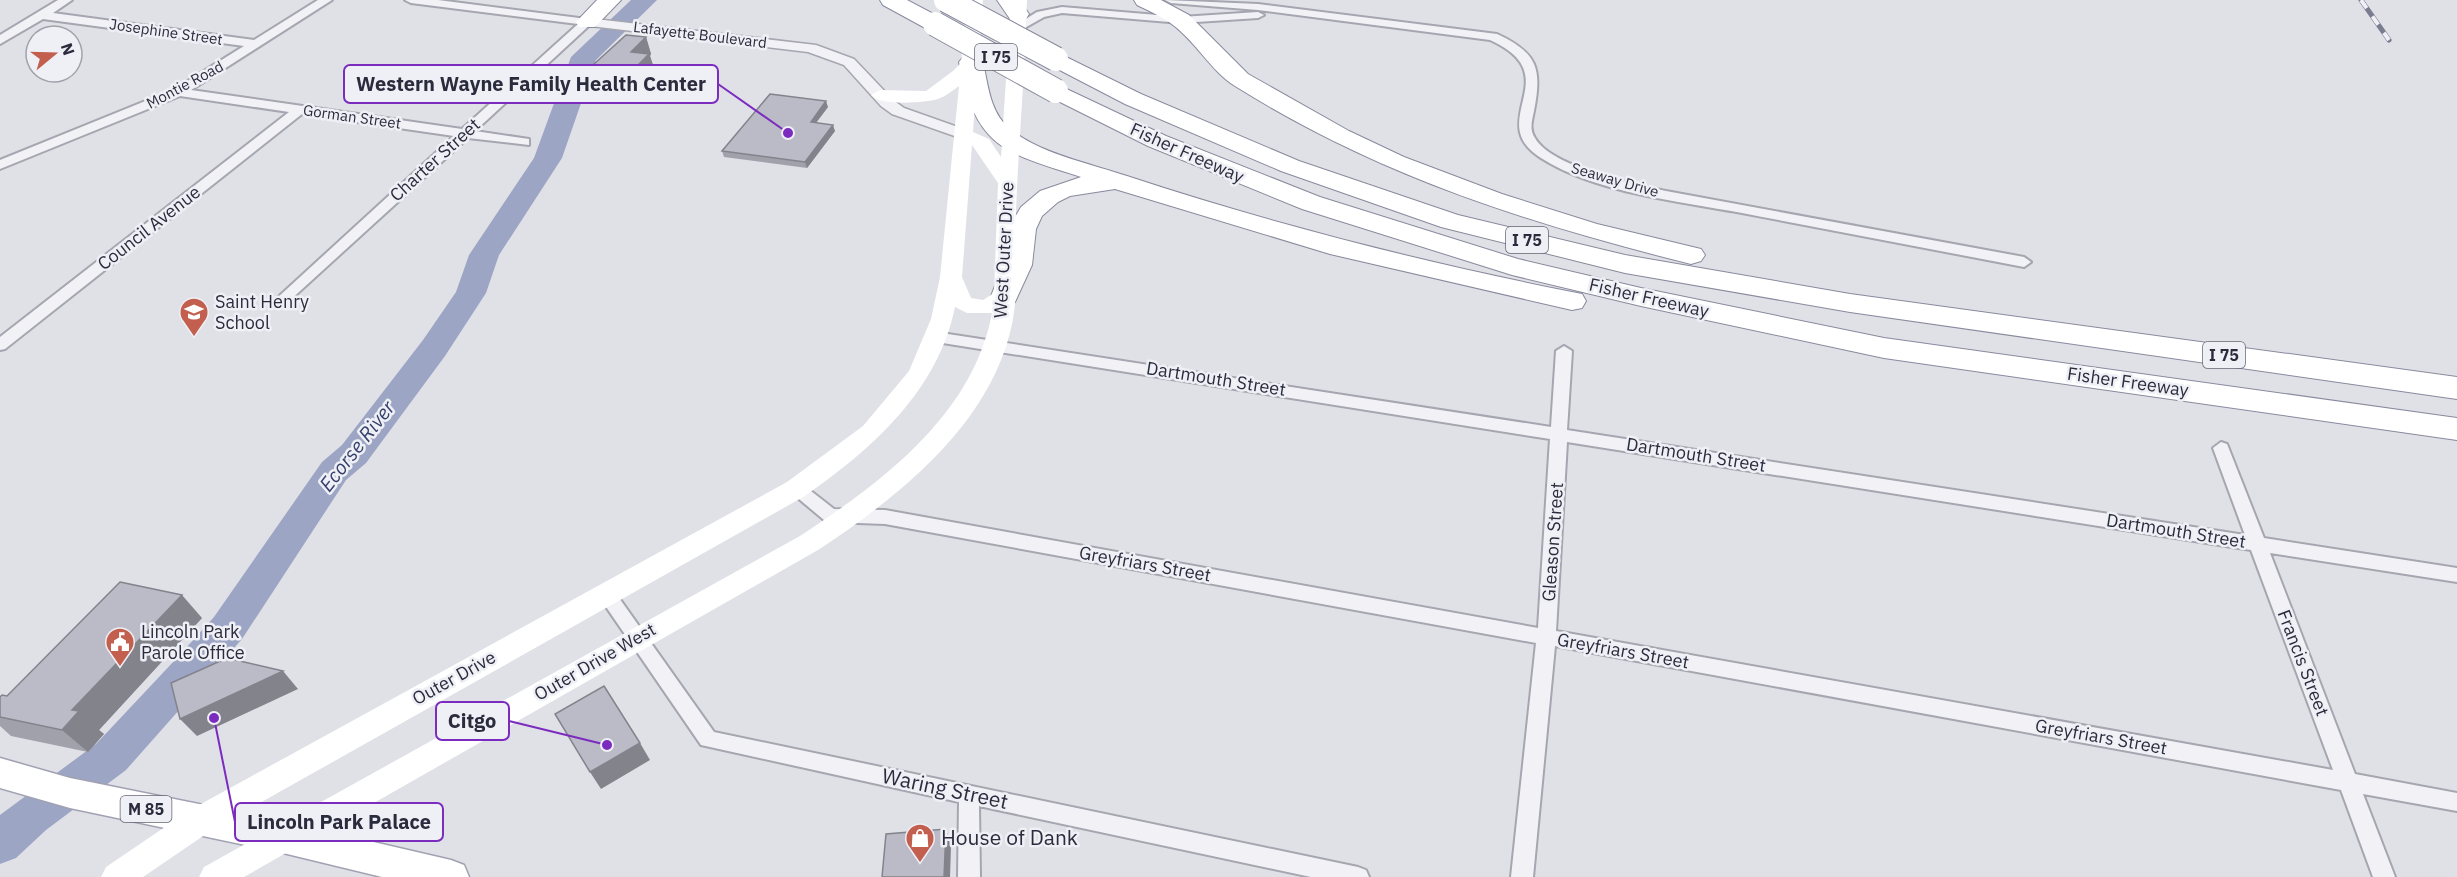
<svg xmlns="http://www.w3.org/2000/svg" width="2457" height="877" font-family="'IBM Plex Sans',sans-serif">
	<style>
		.lines { fill: none; stroke-linecap: round; stroke-linejoin: round }
		.river { fill: #9da5c5; fill-rule: evenodd }
		.minor-casing { stroke: #a6a6b1; stroke-width: 4 }
		.tertiary-casing { stroke: #a6a6b1; stroke-width: 3 }
		.primary-casing { stroke: #a0a2b2; stroke-width: 3 }
		.motorway-casing { stroke: #888a9d; stroke-width: 2 }
		.minor { fill: #f2f2f6; fill-rule: evenodd }
		.tertiary { fill: #f2f2f6; fill-rule: evenodd }
		.secondary { fill: #fff; fill-rule: evenodd }
		.primary { fill: #fff; fill-rule: evenodd }
		.motorway { fill: #fff; fill-rule: evenodd }
		.rail-casing { stroke: #7a7c90; stroke-width: 5 }
		.rail { stroke: #eff0f5; stroke-width: 4; stroke-dasharray: 10; stroke-linecap: butt }
		.motorway-bridge-casing { stroke: #888a9d; stroke-width: 26; stroke-linecap: butt }
		.motorway-bridge { stroke: #fff; stroke-width: 24 }
		.wall { fill: #a0a1ab }
		.shaded-wall { fill: #82838b }
		.building { fill: #babbc7; stroke: #82838b; stroke-width: 1.5 }
		.labels { text-anchor: middle; stroke-width: 5; stroke-linejoin: round; paint-order: stroke }
		.far-street-label { font-size: 15px; fill: #2a2b3d; stroke: #eff0f5 }
		.shield { fill: #eff0f5; stroke: #656674; stroke-width: 1.5 }
		.shield-label { font-size: 16px; font-weight: bold; fill: #2a2b3d }
		.street-label { font-size: 18px; fill: #2a2b3d; stroke: #eff0f5 }
		.poi-label { font-size: 18px; fill: #2a2b3d; stroke: #eff0f5; text-anchor: start }
		.water-label { font-size: 20px; font-style: italic; fill: #37406e; stroke: #eff0f5 }
		.near-street-label { font-size: 21px; fill: #2a2b3d; stroke: #eff0f5 }
		.near-poi-label { font-size: 21px; fill: #2a2b3d; stroke: #eff0f5; text-anchor: start }
		.leader { fill: none; stroke: #7b2cbf; stroke-width: 2 }
		.callout-dot { fill: #7b2cbf; stroke: #eff0f5; stroke-width: 2 }
		.callout { fill: #eff0f5; stroke: #7b2cbf; stroke-width: 2 }
		.callout-label { font-size: 20px; text-anchor: middle; font-weight: bold; fill: #2a2b3d }
	</style>
	<rect width="100%" height="100%" fill="#e0e0e7"/>
	<g class="lines">
		<path class="river" d="M631 0H657L596 60 562 158 499 255 486 293 445 356 366 463 346 480 242 639 126 770 46 830 16 858 0 864V815L96 744 175 660 214 617 322 462 342 445 423 340 456 292 469 255 534 158 571 57Z"/>
		<g class="minor-casing">
			<path id="minor" d="M58 0H72L53 13 254 40 318 0H332L191 90 462 129 578 24 411 3 405 0H438L587 19 593 22 475 131 529 139V145L468 138 288 302 283 304 276 299 454 136 302 114 5 349 0 350V337L289 112 180 96 0 169V160L175 89 244 46 43 19 0 44V35Z
				M1165 0 1258 4 1497 34C1538 53 1542 69 1534 111 1532 121 1529 129 1535 138 1551 167 1634 184 1666 191L2024 257 2031 262 2024 267C1930 249 1836 231 1742 213 1678 201 1596 193 1541 158 1482 121 1570 76 1490 40L1258 10 1171 3Z
				M1062 7 1181 17 1258 12 1264 15 1258 18 1181 23 1062 13 1044 17 1021 30 1011 28 1037 12Z
				M935 332 1551 427 1556 351 1564 346 1572 351 1567 430 2245 535 2213 448 2221 442 2227 444 2264 538 2457 568V582L2270 553 2355 774 2457 793V811L2363 794 2395 877H2373L2341 790 1555 646 1533 877H1511L1536 643 885 524 830 522 824 520 787 489 790 484H802L834 509 885 510 1538 628 1550 439 930 341 927 337 930 333ZM1567 442 2251 550 2333 770 1556 631Z
				M606 586 612 588 714 732 1358 867 1366 870 1369 877H1311L979 806 980 877H958L959 802 701 745 600 598 597 593 600 588Z"/>
		</g>
		<g class="tertiary-casing">
			<path id="tertiary" d="M587 18 816 45 854 59 893 100 904 108 969 131 971 134 963 139 892 114 881 106 844 65 808 52 582 25 580 22 582 19Z"/>
		</g>
		<g class="primary-casing">
			<path id="primary" d="M0 758 70 778 283 821 451 860 464 865 469 877H382L283 853 70 808 0 788Z"/>
		</g>
		<g class="motorway-casing">
			<path id="motorway" d="M597 0H621L595 27H579L576 22Z
				M880 0H907L943 19 946 24 943 29H927L883 5Z
				M997 0H1019L1029 14 1026 19H1010Z
				M1134 0H1161L1189 15 1248 74 1349 131 1404 157 1502 194 1597 224 1701 249 1705 255 1701 261 1691 264C1527 223 1379 176 1235 86 1211 71 1196 42 1173 25 1163 17 1149 11 1137 5Z
				M1056 52 1141 94 1299 161 1458 215 1625 255 1850 294 2457 377V399L1850 312 1625 273 1441 227 1281 171 1125 104 1048 64 1044 59 1048 54Z
				M971 55 979 57 983 62C988 85 990 112 1009 128 1040 154 1089 163 1127 176 1273 224 1421 262 1572 292L1582 294 1586 301 1582 308 1572 310 1330 254 1115 189 1070 196 1058 202 1042 216 1036 229 1032 265 1015 302 1005 305 995 302 991 296 1005 261 1011 224 1021 207 1040 191 1081 177C1003 152 976 148 959 62L963 57Z
				M1056 84 1166 136 1320 197 1518 259 1641 288 1884 338 2457 418V440L1884 358 1641 306 1512 275 1302 209 1148 146 1048 96 1044 91 1048 86Z"/>
		</g>
		<use href="#minor" class="minor"/>
		<use href="#tertiary" class="tertiary"/>
		<path class="secondary" d="M967 0H983L973 132 989 139 1001 157 1011 0H1027C1025 70 1019 140 1016 210 1015 246 1019 283 1013 319 994 422 900 496 818 550L244 877H199L204 867 800 536C881 483 973 415 992 313H967L955 307C938 391 872 449 805 496L212 830 143 877H101L106 867 190 810 787 482 863 426 909 371 931 319 940 277 959 86C952 91 946 96 938 99 924 103 880 106 871 95L880 90 926 91 953 71 961 63ZM972 145 998 183 994 293 983 300 971 298 962 277Z"/>
		<use href="#primary" class="primary"/>
		<use href="#motorway" class="motorway"/>
		<g class="rail-casing">
			<path id="rail" d="M2361 0 2389 40"/>
		</g>
		<use href="#rail" class="rail"/>
		<g class="motorway-bridge-casing">
			<path id="motorway-bridge" d="M946 0 1056 59
				M935 24 1056 91"/>
		</g>
		<use href="#motorway-bridge" class="motorway-bridge"/>
	</g>
	<path class="wall" d="M646 37 651 54 650 56 655 71 638 88 600 83 593 65Z
		M828 107 816 123 835 131 807 168 724 157 722 151Z
		M202 618 99 730 104 734 88 752 11 736 0 726V697L7 696Z"/>
	<path class="shaded-wall" d="M646 37 651 54 650 56 655 71 638 88 632 71 631 52Z
		M826 101 828 107 812 128 811 122Z
		M833 125 835 131 807 168 805 162Z
		M182 595 202 618 99 730 104 734 88 752 62 730 72 710Z
		M283 671 298 689 197 736 180 719Z
		M640 743 650 760 601 789 590 772Z
		M946 829 951 846 950 877H944Z"/>
	<path class="building" d="M626 35 646 37 631 52 649 54 632 71 593 65Z
		M770 94 826 101 811 122 833 125 805 162 722 151Z
		M120 582 182 595 72 710 79 711 62 730 0 717V697L2 695 7 696Z
		M227 658 283 671 180 719 171 683Z
		M604 686 640 743 590 772 555 714Z
		M946 829 944 877H882L886 834Z"/>
	<defs>
		<g id="school-pin" transform="scale(1.5)"><path d="M0 17L-7.5 6A9.5 9.5 0 1 1 7.5 6Z" fill="#c25f4f" stroke="#eff0f5"/><path d="M0-5L7-2L0 1L-7-2ZM-4 1L0 2.5L4 1V4Q0 6-4 4Z" fill="#fff"/></g>
		<g id="civic-pin" transform="scale(1.5)"><path d="M0 17L-7.5 6A9.5 9.5 0 1 1 7.5 6Z" fill="#c25f4f" stroke="#eff0f5"/><path d="M-.6-6.5H3V-4.5H.6V-3L4-1V1h2V6H-6V1h2V-1L-.6-3ZM-1.2 2.5V6h2.4V2.5Z" fill="#fff"/></g>
		<g id="shop-pin" transform="scale(1.5)"><path d="M0 17L-7.5 6A9.5 9.5 0 1 1 7.5 6Z" fill="#c25f4f" stroke="#eff0f5"/><path d="M-5-2.5h2.3a2.7 3.5 0 0 1 5.4 0H5L5.5 6h-11ZM-1.5-2.5h3a1.5 2.3 0 0 0-3 0Z" fill="#fff"/></g>
	</defs>
	<g fill-rule="evenodd">
		<use href="#school-pin" x="194" y="312"/>
		<use href="#civic-pin" x="120" y="642"/>
		<use href="#shop-pin" x="920" y="838"/>
	</g>
	<g class="labels">
		<g class="far-street-label">
			<text transform="translate(166 32) rotate(8)" y="5">Josephine Street</text>
			<text transform="translate(700 35) rotate(7)" y="5">Lafayette Boulevard</text>
			<text transform="translate(185 85) rotate(-28)" y="5">Montie Road</text>
			<text transform="translate(352 117) rotate(8)" y="5">Gorman Street</text>
			<text transform="translate(1615 180) rotate(16)" y="5">Seaway Drive</text>
		</g>
		<g class="shield">
			<rect x="975" y="44" width="42" height="26" rx="4.5"/>
			<rect x="1506" y="227" width="42" height="26" rx="4.5"/>
			<rect x="2203" y="342" width="42" height="26" rx="4.5"/>
			<rect x="120.5" y="796" width="51" height="26" rx="4.5"/>
		</g>
		<g class="shield-label">
			<text x="996" y="63">I 75</text>
			<text x="1527" y="246">I 75</text>
			<text x="2224" y="361">I 75</text>
			<text x="146" y="815">M 85</text>
		</g>
		<g class="street-label">
			<text transform="translate(1187 153) rotate(24)" y="6">Fisher Freeway</text>
			<text transform="translate(435 160) rotate(-42)" y="6">Charter Street</text>
			<text transform="translate(149 228) rotate(-38)" y="6">Council Avenue</text>
			<text transform="translate(1004 250) rotate(-87)" y="6">West Outer Drive</text>
			<text transform="translate(1649 298) rotate(13)" y="6">Fisher Freeway</text>
			<text transform="translate(1216 379) rotate(9)" y="6">Dartmouth Street</text>
			<text transform="translate(2128 382) rotate(8)" y="6">Fisher Freeway</text>
			<text transform="translate(1696 455) rotate(9)" y="6">Dartmouth Street</text>
			<text transform="translate(2176 531) rotate(9)" y="6">Dartmouth Street</text>
			<text transform="translate(1553 542) rotate(-86)" y="6">Gleason Street</text>
			<text transform="translate(1145 564) rotate(10)" y="6">Greyfriars Street</text>
			<text transform="translate(1623 651) rotate(10)" y="6">Greyfriars Street</text>
			<text transform="translate(595 662) rotate(-30)" y="6">Outer Drive West</text>
			<text transform="translate(2303 663) rotate(69)" y="6">Francis Street</text>
			<text transform="translate(454 678) rotate(-29)" y="6">Outer Drive</text>
			<text transform="translate(2101 737) rotate(10)" y="6">Greyfriars Street</text>
		</g>
		<g class="poi-label">
			<text x="215" y="308">Saint Henry<tspan x="215" dy="21">School</tspan></text>
			<text x="141" y="638">Lincoln Park<tspan x="141" dy="21">Parole Office</tspan></text>
		</g>
		<g class="water-label">
			<text transform="translate(357 446) rotate(-52)" y="7">Ecorse River</text>
		</g>
		<g class="near-street-label">
			<text transform="translate(945 789) rotate(12)" y="7">Waring Street</text>
		</g>
		<g class="near-poi-label">
			<text x="941" y="845">House of Dank</text>
		</g>
	</g>
	<path class="leader" d="M788 133L718 84M607 745L509 721M214 718L235 822"/>
	<g class="callout-dot">
		<circle cx="788" cy="133" r="6"/>
		<circle cx="607" cy="745" r="6"/>
		<circle cx="214" cy="718" r="6"/>
	</g>
	<g class="callout">
		<rect x="344" y="65" width="374" height="38" rx="6"/>
		<rect x="436" y="702" width="73" height="38" rx="6"/>
		<rect x="235" y="803" width="208" height="38" rx="6"/>
	</g>
	<g class="callout-label">
		<text x="531" y="91">Western Wayne Family Health Center</text>
		<text x="472" y="728">Citgo</text>
		<text x="339" y="829">Lincoln Park Palace</text>
	</g>
	<g transform="translate(54 54) rotate(71)"><circle r="28" fill="#eff0f5" stroke="#a0a1ab" stroke-width="1.5"/>
	<path d="M0-4.5L10 22L0 15L-10 22Z" fill="#c25f4f"/>
	<text y="-9" font-size="16" font-weight="bold" text-anchor="middle" fill="#2a2b3d">N</text>
	</g>
</svg>
